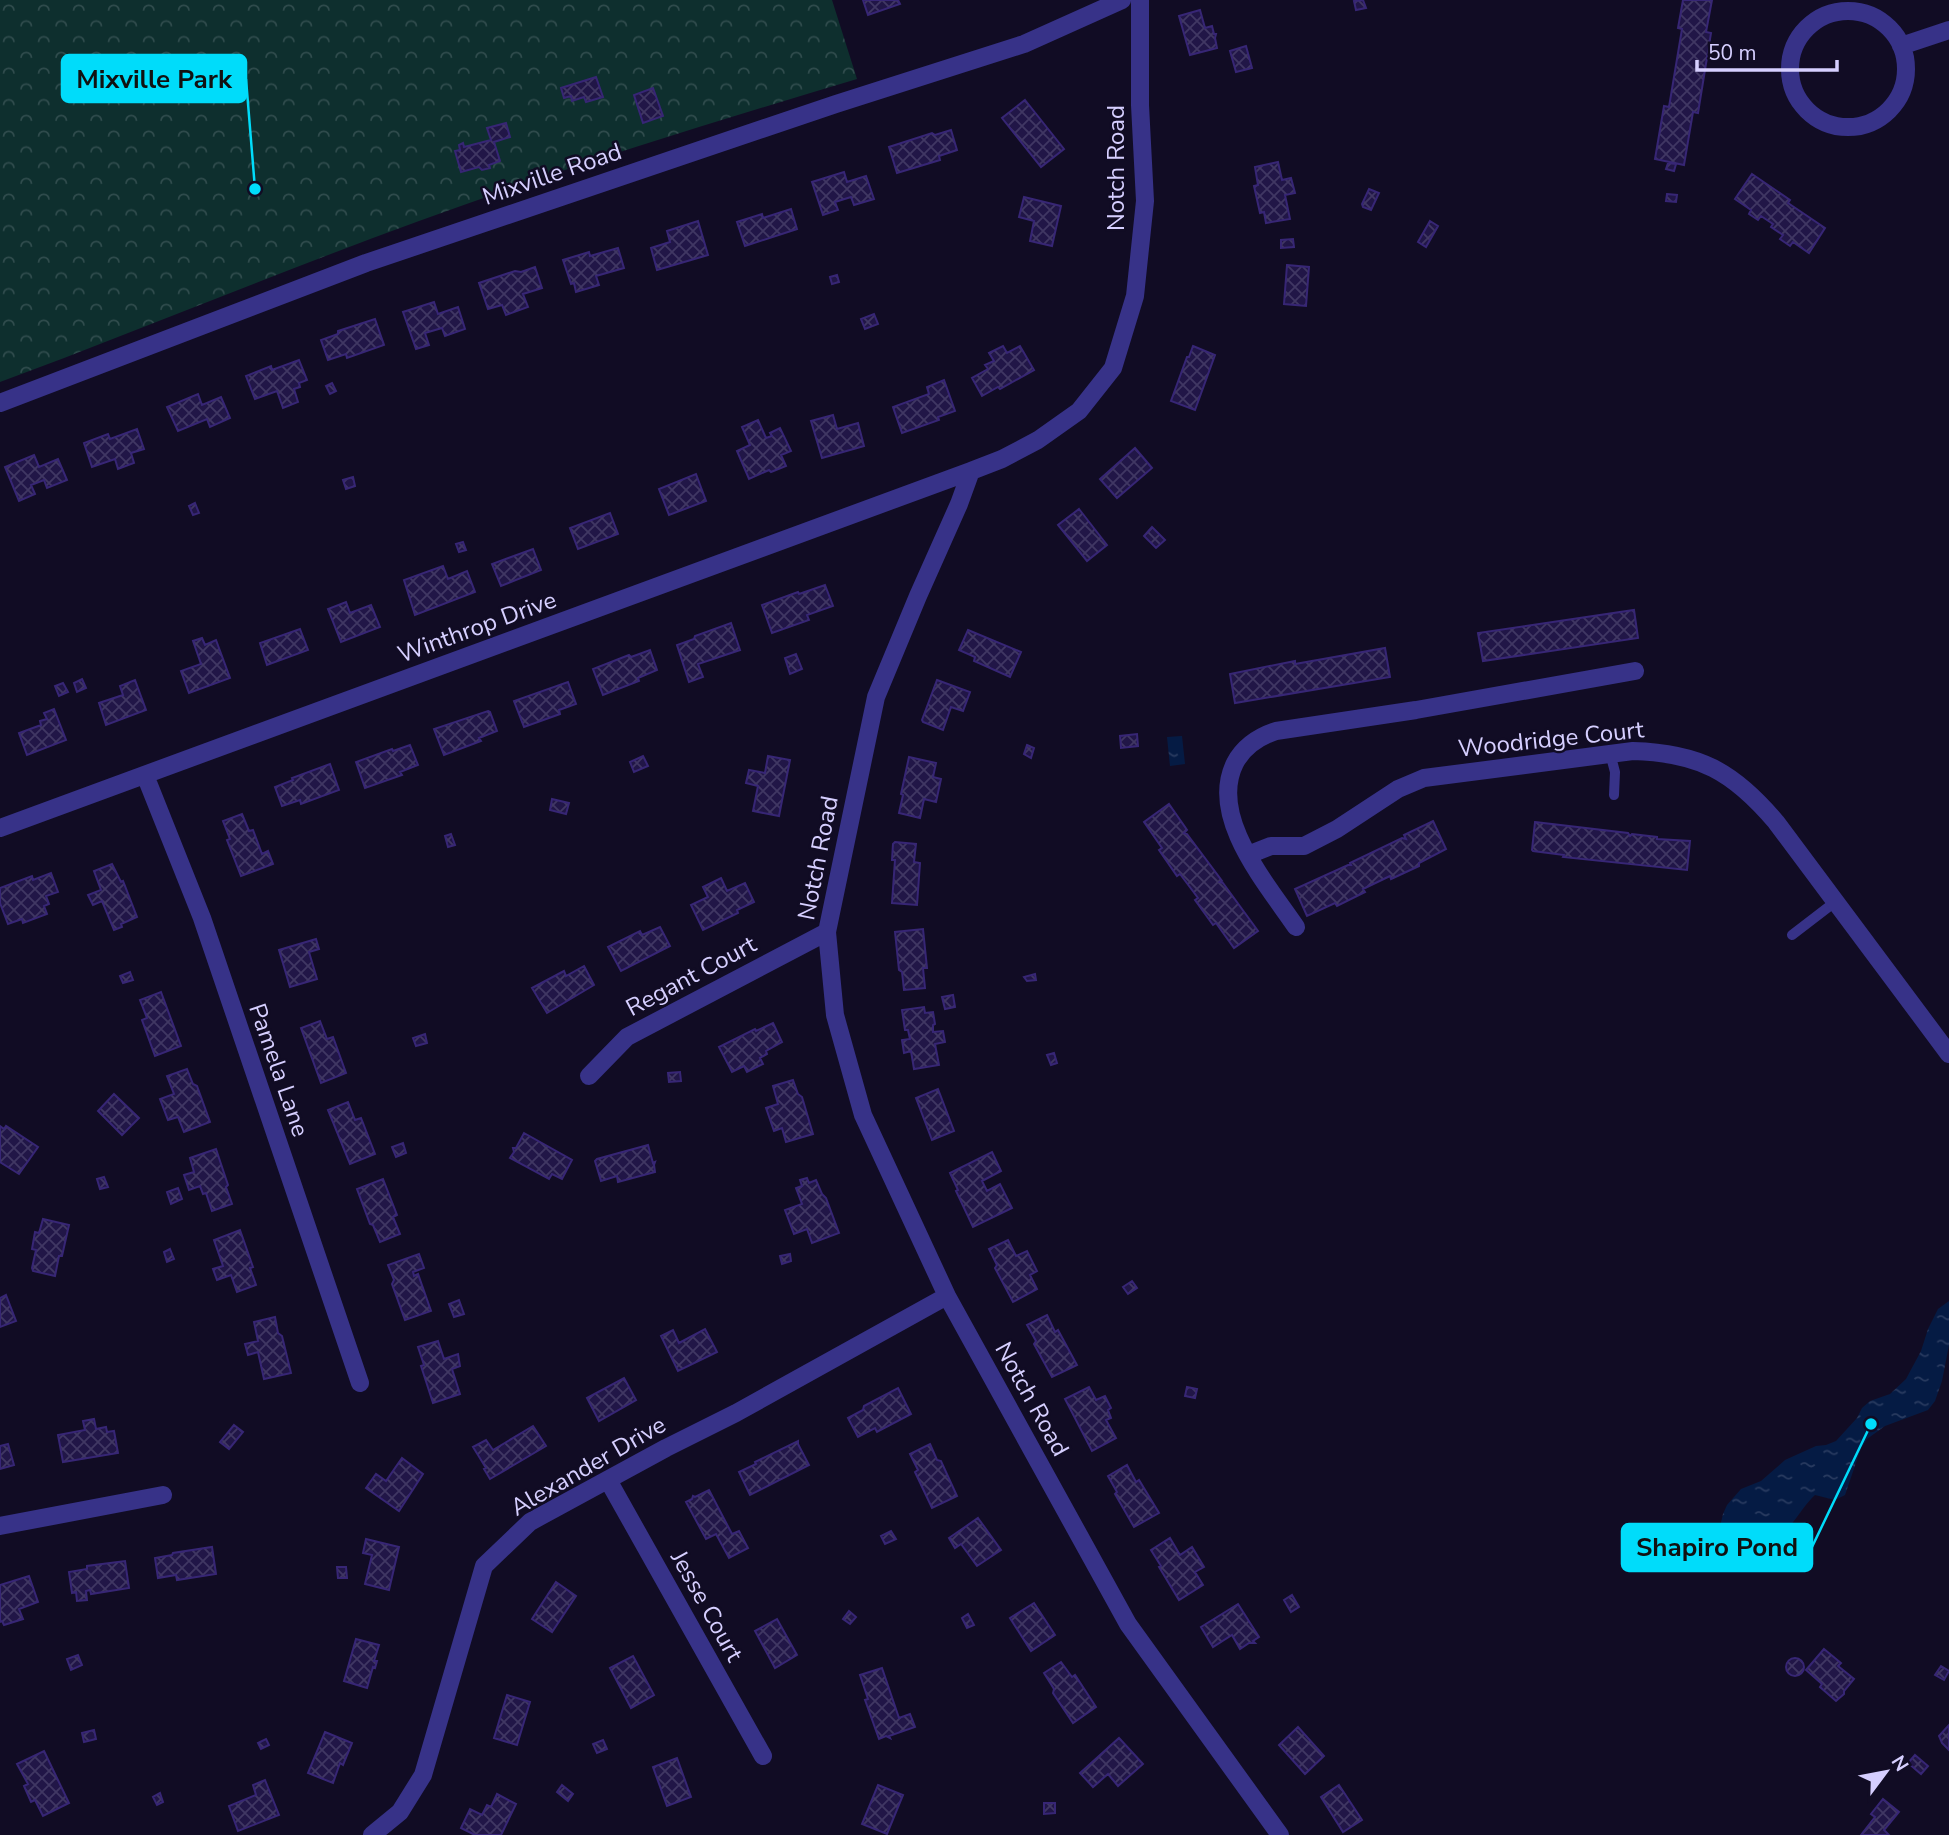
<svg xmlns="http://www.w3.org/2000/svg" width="1949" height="1835" font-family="'Nunito Sans',sans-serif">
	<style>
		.park { fill: url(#park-crowns) }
		.water { fill: url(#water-ripples) }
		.building { fill: url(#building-cross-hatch); stroke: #372675; stroke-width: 2 }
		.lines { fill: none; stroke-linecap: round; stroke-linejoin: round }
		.lane { stroke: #373288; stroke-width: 10 }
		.street { stroke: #373288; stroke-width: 18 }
		.labels { text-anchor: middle; stroke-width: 5; stroke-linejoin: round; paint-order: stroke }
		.street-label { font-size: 24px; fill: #d6cfff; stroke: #110c24 }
		.leader { fill: none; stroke: #00dcfa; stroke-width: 2.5 }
		.callout-dot { fill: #00dcfa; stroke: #110c24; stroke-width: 2.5 }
		.callout { fill: #00dcfa; stroke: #00dcfa; stroke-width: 2.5 }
		.callout-label { font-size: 26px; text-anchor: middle; font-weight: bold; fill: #111 }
	</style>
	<defs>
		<pattern id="park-crowns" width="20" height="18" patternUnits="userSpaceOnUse" patternTransform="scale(1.75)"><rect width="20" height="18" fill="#0e2f2e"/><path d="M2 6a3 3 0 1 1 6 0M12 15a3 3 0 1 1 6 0" fill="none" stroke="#304c4d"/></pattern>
		<pattern id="water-ripples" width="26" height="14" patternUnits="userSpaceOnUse" patternTransform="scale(1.75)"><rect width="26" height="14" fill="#051b44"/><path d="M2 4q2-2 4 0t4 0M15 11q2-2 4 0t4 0" fill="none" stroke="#293b60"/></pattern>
		<pattern id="building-cross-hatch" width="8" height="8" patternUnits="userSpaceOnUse" patternTransform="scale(1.75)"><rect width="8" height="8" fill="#211647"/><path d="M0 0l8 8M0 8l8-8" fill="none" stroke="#403763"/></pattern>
	</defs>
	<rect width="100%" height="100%" fill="#110c24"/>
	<path class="park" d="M0 0H832L857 79C710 123 563 168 419 221 279 272 140 330 0 382Z"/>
	<path class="water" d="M1182 736 1185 764 1170 766 1167 737Z
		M1949 1301V1345L1942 1381 1935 1401 1928 1410 1885 1426 1867 1439 1861 1448 1845 1495 1835 1500 1815 1495C1800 1508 1781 1548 1761 1548 1751 1548 1729 1535 1719 1531L1723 1514 1727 1505 1741 1489 1761 1481 1785 1460 1816 1446 1826 1445 1836 1441 1857 1418 1862 1408 1870 1401 1890 1394 1906 1379 1921 1351 1928 1329 1938 1309Z"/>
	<path class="building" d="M863 0H898L900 4 868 15Z
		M1363 0 1366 8 1356 10 1354 1Z
		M1683 0H1712L1706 32 1711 33 1698 113 1693 112 1684 165 1655 159 1664 106 1669 107 1682 29 1678 28Z
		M1200 10 1205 28 1212 26 1214 34H1216L1215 38 1217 48 1190 55 1179 16Z
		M1246 46 1252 68 1236 72 1230 51Z
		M596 77 603 97 586 102 584 97 572 101 571 96 564 98 561 88Z
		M653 88 663 116 643 123 634 95Z
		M1025 100 1064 149 1041 167 1002 118Z
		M506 123 510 137 494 142 500 161 489 165 490 168 482 170 479 167 461 172 455 151 460 150 459 145 463 143 464 147 491 140 487 128Z
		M951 130 957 150 939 156 940 160 897 173 889 147 932 133 935 135Z
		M1278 162 1282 180 1291 178 1295 193 1285 195 1290 219 1266 223 1264 212 1260 213 1254 186 1258 185 1255 167Z
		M1668 163 1676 164 1674 171 1666 169Z
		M844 172 847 182 866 176 874 199 854 205 851 197 835 202 838 210 823 215 812 182Z
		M1752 174 1790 200 1788 203 1825 228 1809 253 1793 242 1790 246 1780 239 1783 235 1771 227 1773 224 1761 216 1758 220 1749 214 1751 210 1735 199Z
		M1369 189 1379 193 1371 210 1363 207 1362 204Z
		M1667 194 1677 195 1676 202 1666 201Z
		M1024 197 1061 206 1052 246 1030 241 1034 221 1019 217Z
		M791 209 797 229 745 246 737 222 762 214 763 218Z
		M698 221 708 255 657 270 651 248 670 242 667 231Z
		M1430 221 1438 226 1426 247 1418 242Z
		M1293 239 1294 247 1281 248V240Z
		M618 248 624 268 596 276 599 285 576 292 574 283 571 284 563 260 589 252 590 256Z
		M1287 265 1309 267 1306 306 1284 304Z
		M535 267 542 288 523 294 528 307 506 315 502 305 488 309 479 283 515 271 521 272Z
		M837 275 839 282 832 284 830 277Z
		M434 302 438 314 458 307 465 329 445 336 442 328 425 333 429 345 416 349 403 312Z
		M874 314 878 324 865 329 861 319Z
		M375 319 384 345 347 358 346 354 328 360 321 340 338 334V331Z
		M1003 346 1007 353 1020 346 1034 370 1000 389 998 387 982 396 972 378 988 369 985 365 994 361 989 353Z
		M1193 346 1215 355 1195 410 1171 401 1187 357H1189Z
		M299 360 307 380 299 383 300 387 294 389 298 402 283 408 277 391 255 399 246 376 271 366 272 370Z
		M944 380 955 411 938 417 939 420 902 433 893 407 929 394 927 387Z
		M332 383 336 391 330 394 326 386Z
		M198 394 202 405 221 397 230 418 210 427 207 419 178 431 167 407Z
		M833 415 837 429 858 423 864 446 822 458 811 421Z
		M758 420 766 438 772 436 770 433 780 428 791 451 781 455 786 466 771 472 769 470 749 479 737 451 750 445 742 427Z
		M137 429 144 449 131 453 134 463 118 469 115 459 92 467 84 443 108 434 110 439Z
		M1135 448 1152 468 1117 498 1100 479Z
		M34 455 39 467 58 459 67 480 47 488 44 480 31 485 35 494 19 501 5 467Z
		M696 474 706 501 669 515 659 489Z
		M353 477 355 486 346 489 343 480Z
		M195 503 199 513 193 515 189 506Z
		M1079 509 1107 545 1087 561 1058 525Z
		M610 513 618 534 578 549 570 528Z
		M1152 527 1165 540 1156 548 1144 536Z
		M463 542 466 550 459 552 456 544Z
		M533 549 541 570 501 586 492 564Z
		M443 566 448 579 467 571 475 592 415 615 404 580Z
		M825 585 833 606 807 615 809 620 772 633 762 605 798 592 799 594Z
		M346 602 350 613 371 605 380 627 341 642 328 609Z
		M1634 610 1638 638 1483 661 1478 633Z
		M731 623 740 650 698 664 703 677 689 682 677 645 694 639 695 636Z
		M300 629 308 650 267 665 260 643Z
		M968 630 1021 652 1010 677 974 661 975 657 959 650Z
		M202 638 205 645 216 640 230 678 189 693 181 671 201 664 193 641Z
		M1385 648 1390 677 1235 703 1230 674 1295 661V664Z
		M650 650 657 670 638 678 639 681 603 695 593 669 629 655 631 657Z
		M796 654 802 669 790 674 785 658Z
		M82 679 86 688 77 692 74 683Z
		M135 680 146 710 106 725 99 703 123 695 120 686Z
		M937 680 970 692 963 711 951 707 943 730 923 722 922 720Z
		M568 682 576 704 559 710 560 714 524 727 514 701Z
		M63 683 68 692 59 696 55 686Z
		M54 709 66 740 27 755 19 733 41 725 40 721 47 719 44 713Z
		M488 711 490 712 497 731 479 738 481 741 444 755 434 729Z
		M1137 734 1138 746 1121 748 1120 736Z
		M410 745 418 765 400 772 402 775 365 788 356 762 392 749 393 751Z
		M1027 745 1034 748 1031 758 1024 754Z
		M643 756 648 766 634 772 630 762Z
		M768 756 790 760 779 816 753 811 758 786 746 783 749 770 765 773Z
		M909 757 936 763 933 777 941 779 936 802 924 799 920 818 899 813 903 795 901 794Z
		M330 764 339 790 301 804 300 800 282 806 275 787 293 780 292 778Z
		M552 799 569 803 566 814 550 810Z
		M1169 804 1187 830 1184 833 1187 834 1222 881 1220 882 1223 883 1258 931 1234 948 1216 923 1213 925 1195 900 1198 898 1180 874 1177 876 1159 850 1162 848 1144 822Z
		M242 814 249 831 253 830 262 854 268 851 273 864 241 876 227 840 230 839 223 821Z
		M1433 821 1446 849 1419 863V866L1391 879 1390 876 1363 889 1365 892 1337 906 1335 903 1307 916 1295 889 1348 865H1351L1350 863 1402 838 1406 839 1404 835Z
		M1535 822 1628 833 1630 836 1632 834 1657 837V839L1690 841 1687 870 1563 857 1564 855 1533 851 1532 850Z
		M451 834 455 845 448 847 445 836Z
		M895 842 916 844 914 862 920 863 917 905 892 903 895 860H892L893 844Z
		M112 864 121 882 123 881 137 917 121 924 122 927 114 930 102 901 93 905 88 895 101 890 94 871Z
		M51 873 58 892 46 896 49 904 44 906 47 914 23 923 22 919 8 924 0 903V888L32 876 33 880Z
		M721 878 727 891 745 883 754 902 737 910 738 913 703 930 691 905 708 897 703 887Z
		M660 927 670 946 621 971 608 947 640 931 642 935Z
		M923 929 927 968H923L925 988 904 990 902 972 899 970 895 932Z
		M316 939 319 949 309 952 317 979 290 987 279 950Z
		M584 966 594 985 547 1013 532 988 564 971 566 976Z
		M130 972 133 980 123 983 120 976Z
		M1035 974 1036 980 1027 981 1024 977Z
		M161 992 181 1046 155 1056 142 1020 147 1018 140 1000Z
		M953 995 955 1007 945 1009 942 997Z
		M924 1007 925 1013 933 1012 935 1024 933 1025V1032L943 1031 945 1042 935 1044 939 1065 914 1069 911 1051 904 1053 902 1040 910 1039 908 1030H905L902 1010Z
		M320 1021 327 1039 333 1037 346 1073 321 1083 301 1028Z
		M773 1023 782 1042 766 1051 767 1054 760 1058 763 1064 747 1072 744 1066 732 1072 719 1047 755 1029 756 1031Z
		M425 1034 427 1043 416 1046 413 1038Z
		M1054 1053 1057 1063 1051 1065 1047 1055Z
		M187 1069 193 1084 197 1086 210 1122 184 1132 178 1117 168 1120 160 1099 174 1094 167 1076Z
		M680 1072 681 1081 669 1082 668 1073Z
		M793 1080 798 1094 802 1097 813 1134 786 1142 782 1128 774 1131 766 1108 778 1104 773 1086Z
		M938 1089 954 1131 932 1140 916 1098Z
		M114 1094 139 1118 122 1135 98 1111Z
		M348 1102 355 1120 361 1118 375 1154 350 1164 328 1110Z
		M0 1126 4 1129 6 1126 38 1147 19 1174 0 1162Z
		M524 1133 572 1160 562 1179 552 1174 549 1179 510 1158 514 1152 513 1148H516Z
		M403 1143 406 1153 396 1157 392 1147Z
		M648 1145 653 1163 655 1162 654 1165 655 1172 618 1182 617 1176 601 1181 595 1161 597 1159Z
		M216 1149 228 1185 226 1187 232 1204 212 1211 206 1193 203 1194 200 1186 189 1190 184 1175 194 1172 190 1158Z
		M992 1152 1001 1171 982 1181 987 1191 1000 1184 1012 1208 973 1227 956 1191 958 1190 950 1173Z
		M104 1177 108 1187 100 1189 97 1179Z
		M807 1178 809 1183 816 1180 822 1194 826 1198 839 1233 812 1243 807 1229 794 1234 785 1210 802 1204 796 1188 802 1186 800 1180Z
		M383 1179 397 1215 393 1217 400 1234 380 1242 373 1225 370 1224 357 1189Z
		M178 1188 182 1199 171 1204 167 1192Z
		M43 1219 69 1225 62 1256H59L55 1276 33 1271 32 1268 36 1250 32 1249 35 1232 39 1233Z
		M240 1230 253 1267 250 1268 256 1285 237 1292 231 1275 217 1280 213 1269 223 1266 214 1240Z
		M1008 1240 1016 1256 1027 1251 1037 1271 1030 1275 1037 1289 1013 1302 995 1268 997 1265 989 1249Z
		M170 1249 174 1259 167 1262 164 1252Z
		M419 1254 424 1268 413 1272 414 1276 418 1274 431 1311 405 1320 392 1284 394 1280 388 1265Z
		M790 1254 791 1261 782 1264 780 1256Z
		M1132 1281 1137 1288 1128 1294 1123 1287Z
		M6 1295 16 1321 0 1327V1298Z
		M459 1300 464 1314 454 1317 449 1304Z
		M1047 1315 1055 1332 1058 1330 1077 1365 1052 1377 1034 1344 1036 1341 1027 1325Z
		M275 1317 278 1333 282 1336 291 1373 264 1379 258 1352 248 1355 245 1344 258 1341 254 1322Z
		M705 1329 717 1352 678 1371 661 1336 673 1330 679 1343Z
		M438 1341 444 1359 458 1354 460 1366 452 1369 460 1394 433 1403 421 1366 424 1365 418 1347Z
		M624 1378 636 1400 599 1421 587 1398Z
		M1089 1387 1096 1400 1105 1396 1111 1408 1108 1410 1111 1418 1106 1420 1116 1438 1092 1451 1065 1399Z
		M1187 1387 1197 1389 1195 1398 1185 1396Z
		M898 1388 911 1414 877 1432 875 1428 858 1437 848 1418 863 1410 864 1406Z
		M94 1419 96 1429 106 1427 107 1432 114 1431 118 1453 63 1462 58 1435 85 1430 83 1421Z
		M234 1425 243 1432 229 1449 220 1442Z
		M533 1426 546 1446 490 1479 484 1469 486 1468 473 1447 486 1440 493 1450Z
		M798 1441V1444L809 1465 750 1495 739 1472 756 1464 755 1462Z
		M8 1444 14 1465 0 1469V1446Z
		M930 1444 937 1460 941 1461 957 1496 932 1508 915 1472 918 1470 910 1454Z
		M402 1458 423 1474 399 1511 366 1488 376 1474 386 1481Z
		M1127 1465 1136 1482 1139 1480 1159 1513 1134 1527 1115 1494 1117 1492 1108 1476Z
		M709 1490 732 1534 739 1531 748 1548 729 1558 716 1534 706 1539 686 1502 692 1499 693 1496 695 1497Z
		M978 1518 1001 1550 977 1566 961 1544 955 1548 949 1538Z
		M891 1531 896 1539 885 1544 881 1536Z
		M1170 1538 1180 1555 1192 1547 1204 1567 1195 1572 1203 1585 1179 1600 1159 1567 1161 1566 1151 1550Z
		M366 1539 399 1547 389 1590 365 1584 372 1555 363 1553Z
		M212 1547 216 1574 177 1580 176 1575 158 1578 155 1558 172 1555 173 1553Z
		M125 1561 129 1588 91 1594 90 1590 86 1591 87 1600 77 1601 76 1592 72 1593 69 1572 87 1569V1566Z
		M337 1567H346L347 1578H338Z
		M29 1576 38 1602 19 1609 23 1619 4 1625 2 1621 0 1622V1585Z
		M556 1582 576 1596 552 1632 532 1619Z
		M1292 1595 1299 1607 1291 1612 1284 1600Z
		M1034 1603 1055 1635 1031 1651 1010 1618Z
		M1238 1604 1259 1637 1253 1641 1255 1643H1249L1240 1649 1232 1635 1213 1647 1201 1627Z
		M849 1611 856 1617 850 1624 843 1619Z
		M968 1614 974 1625 967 1628 962 1618Z
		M777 1619 797 1655 775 1668 755 1631Z
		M356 1639 379 1645 374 1661H377L375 1668 373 1667 367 1688 344 1681Z
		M1824 1649 1841 1663 1838 1666 1854 1679 1844 1691V1694L1836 1701 1820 1687 1822 1684 1806 1670Z
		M78 1655 82 1665 71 1670 67 1659Z
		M633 1656 654 1695 631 1708 610 1668Z
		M1786 1667a9 9 0 1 1 18 0a9 9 0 1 1-18 0Z
		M1061 1662 1072 1677 1075 1675 1096 1707 1073 1723 1053 1693 1054 1689 1044 1673Z
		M1941 1666 1949 1671 1944 1680 1935 1675Z
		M882 1668 899 1718 910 1714 915 1727 889 1736 890 1738 886 1736 879 1739 865 1700 868 1699 860 1675Z
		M507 1695 530 1702 517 1745 494 1738Z
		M1949 1725V1750L1942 1743 1939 1736Z
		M1298 1727 1324 1756 1305 1774 1279 1745Z
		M94 1730 96 1739 84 1742 82 1733Z
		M325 1732 352 1743 343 1765 340 1763 333 1783 308 1773Z
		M1119 1738 1143 1764 1118 1786 1108 1774 1093 1787 1080 1773Z
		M266 1739 269 1745 261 1749 258 1743Z
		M603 1740 607 1749 597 1753 593 1744Z
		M44 1751 69 1803 43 1816 35 1800 31 1802 24 1786 28 1784 17 1764Z
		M1915 1755 1928 1766 1921 1774 1908 1763Z
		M677 1758 691 1797 667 1806 653 1767Z
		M265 1780 279 1815 238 1831 229 1806 256 1795 253 1785Z
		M562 1785 573 1794 568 1801 557 1792Z
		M878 1785 903 1795 887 1834 862 1824Z
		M1339 1785 1362 1820 1343 1832 1321 1797Z
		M160 1793 163 1802 157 1805 153 1797Z
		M497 1794 516 1804 501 1835H475L461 1828 470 1809 482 1815 487 1805 491 1807Z
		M1883 1799 1899 1812 1884 1830 1889 1835H1861L1875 1817 1871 1814Z
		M1044 1803H1055V1813L1044 1814Z"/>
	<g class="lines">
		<path class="lane" d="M1610 753 1615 772 1614 795
			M1792 935 1835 902"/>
		<path class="street" d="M1140 0V105L1145 201 1135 296 1113 368 1079 411 1038 440 1002 459 971 471 959 504 918 596 876 697 827 932 835 1015 863 1115 947 1296 1128 1624 1280 1835
			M1790 69a58 58 0 1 1 116 0a58 58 0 1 1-116 0Z
			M1901 46 1949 30
			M0 403 366 263 836 104 1024 44 1122 0
			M145 775 202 918 360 1383
			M0 828 971 471
			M1248 855 1271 846H1304L1337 829 1398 789 1424 778 1633 751C1699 753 1733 771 1776 822L1949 1054
			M1296 927C1267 884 1208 817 1235 763 1244 746 1258 737 1276 731L1416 710 1635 671
			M589 1076 627 1037 827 932
			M608 1480 763 1756
			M0 1526 163 1495
			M372 1835 400 1812 423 1775 484 1566 530 1522 666 1448 736 1413 947 1296"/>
	</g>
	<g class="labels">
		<g class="street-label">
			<text transform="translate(1116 168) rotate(-90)" y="8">Notch Road</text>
			<text transform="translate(552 174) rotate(-19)" y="8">Mixville Road</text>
			<text transform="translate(477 627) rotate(-20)" y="8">Winthrop Drive</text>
			<text transform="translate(1551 739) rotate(-6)" y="8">Woodridge Court</text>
			<text transform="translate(818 858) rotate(-79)" y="8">Notch Road</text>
			<text transform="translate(691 976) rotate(-28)" y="8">Regant Court</text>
			<text transform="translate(279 1070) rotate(71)" y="8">Pamela Lane</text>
			<text transform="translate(1032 1399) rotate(61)" y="8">Notch Road</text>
			<text transform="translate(588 1466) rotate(-30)" y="8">Alexander Drive</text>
			<text transform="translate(707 1606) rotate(61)" y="8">Jesse Court</text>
		</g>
	</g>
	<path class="leader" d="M255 189L246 79M1871 1424L1812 1547"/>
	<g class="callout-dot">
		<circle cx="255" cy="189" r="7"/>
		<circle cx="1871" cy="1424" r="7"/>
	</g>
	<g class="callout">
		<rect x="62" y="55" width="184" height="47" rx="7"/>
		<rect x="1622" y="1524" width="190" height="47" rx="7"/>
	</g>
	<g class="callout-label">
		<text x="154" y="88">Mixville Park</text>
		<text x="1717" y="1556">Shapiro Pond</text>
	</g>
	<g transform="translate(1886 1772) rotate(58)" stroke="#110c24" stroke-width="5" paint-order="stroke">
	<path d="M0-5L12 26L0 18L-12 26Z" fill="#d6cfff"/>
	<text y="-10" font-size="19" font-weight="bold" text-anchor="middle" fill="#d6cfff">N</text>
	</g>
	<path d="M1697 60v10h140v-10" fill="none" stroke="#d6cfff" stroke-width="3.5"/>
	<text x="1708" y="60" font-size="21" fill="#d6cfff" stroke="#110c24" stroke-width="5" paint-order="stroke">50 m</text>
</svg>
